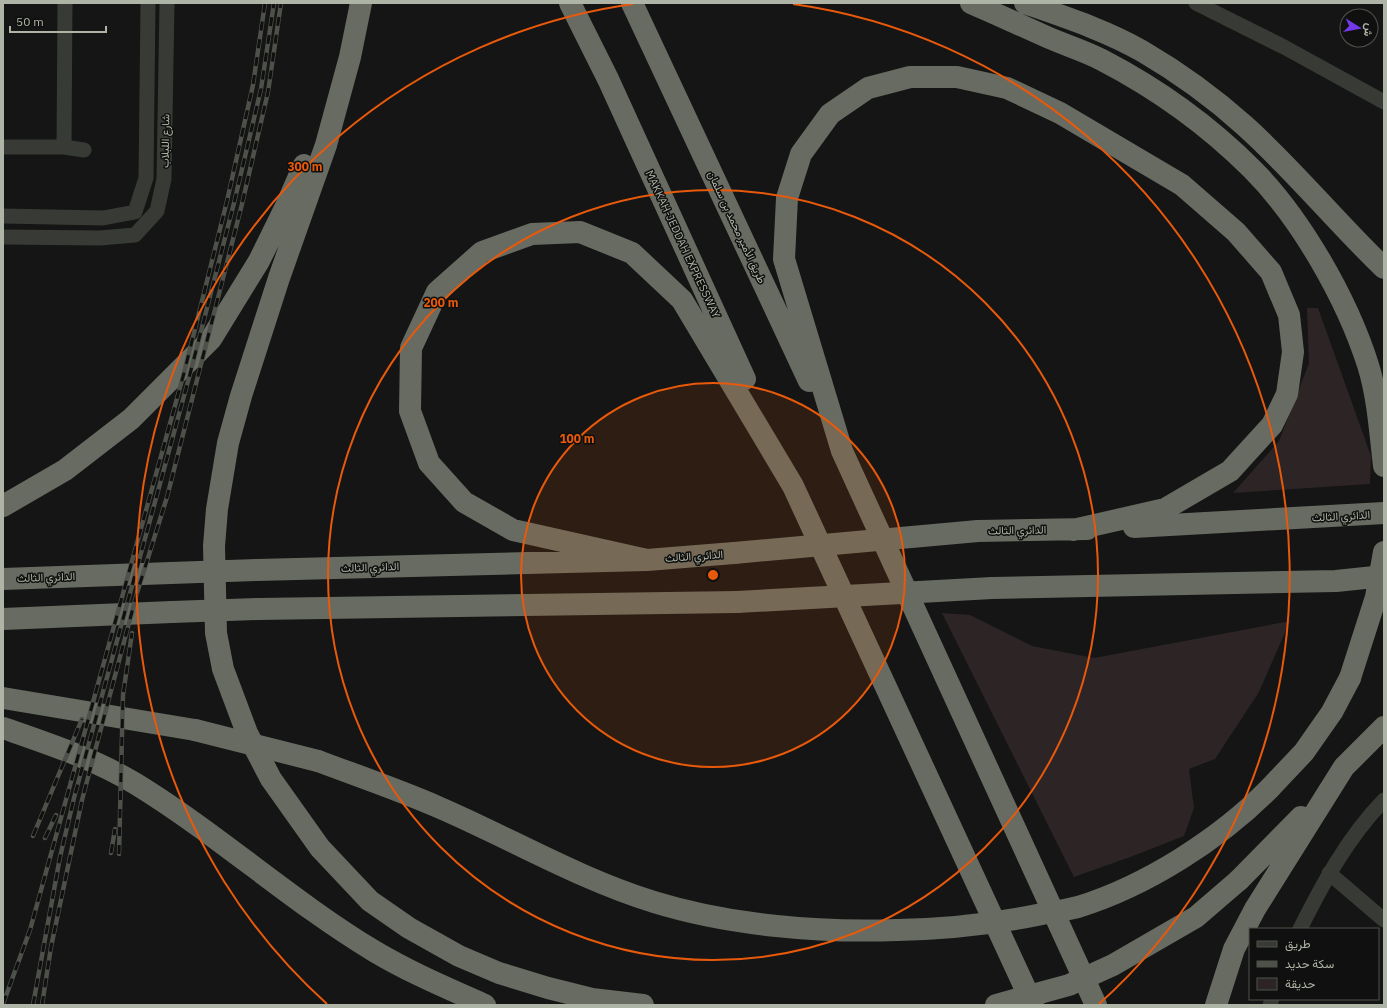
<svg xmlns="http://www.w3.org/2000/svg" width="1387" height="1008" font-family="'IBM Plex Sans',Vazirmatn,sans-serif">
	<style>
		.green { fill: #2d2426 }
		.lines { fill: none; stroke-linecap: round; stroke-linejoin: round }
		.minor { stroke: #373a35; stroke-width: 15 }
		.highway { stroke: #676b61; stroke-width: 22 }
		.rail-casing { stroke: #4e514a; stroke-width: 4.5 }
		.rail { stroke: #0f100f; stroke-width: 3; stroke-dasharray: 9; stroke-linecap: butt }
		.highway-bridge { stroke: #676b61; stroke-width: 22 }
		.ring { fill: none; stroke: #e8590c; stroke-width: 2 }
		.labels { text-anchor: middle; stroke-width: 3; stroke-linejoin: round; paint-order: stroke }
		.street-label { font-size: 11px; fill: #afb5a6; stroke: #0f100f }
		.centre { fill: #e8590c; stroke: #0f100f; stroke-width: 2 }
		.ring-label { font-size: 12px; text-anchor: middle; font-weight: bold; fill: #e8590c; stroke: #0f100f; stroke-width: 3; stroke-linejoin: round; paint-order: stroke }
	</style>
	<rect width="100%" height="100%" fill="#141514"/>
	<path class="green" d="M1307 308H1318L1371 456 1370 484 1233 493 1279 441 1309 363Z
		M942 613 970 615 1032 646 1094 658 1290 621 1259 692 1215 759 1189 769 1194 808 1184 836 1133 856 1074 877Z"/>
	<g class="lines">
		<path class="minor" d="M1196 3 1284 47 1384 102
			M3 147H64L65 3
			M64 147 84 150
			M3 216 103 218 135 212 146 178 148 3
			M3 237 100 238 135 235 157 211 164 179 167 3
			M1329 873 1384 920
			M1300 929C1323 883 1348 837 1384 800
			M1270 1005 1272 999"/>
		<path class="highway" d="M361 3 350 57 326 145 279 278 241 396 228 443 217 509 214 546 216 633 223 669 247 733 271 779 320 848 370 901 409 928 459 956 499 973 548 988 592 999 643 1005
			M570 3 608 79 745 379
			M632 3 809 381
			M971 3C997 14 1022 26 1047 37 1065 45 1085 51 1102 60 1156 88 1209 126 1252 169 1301 218 1347 299 1368 365 1378 397 1380 432 1384 466
			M1025 3C1065 17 1105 30 1142 51 1178 72 1214 98 1245 126 1294 170 1336 222 1384 268
			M3 506 65 470 131 419 211 339 259 261 287 204 304 165
			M1134 527 1384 513
			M1073 530 1165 509 1230 471 1272 425 1287 394 1293 352 1289 315 1271 272 1236 232 1182 185 1060 113 1007 88 957 77H910L868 88 830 114 801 154 787 198 784 259 842 451 1096 1005
			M978 531 1087 529
			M647 560 513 530 464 502 429 463 410 411 411 348 437 292 482 252 532 234 580 232 632 253 682 300 793 486 1033 1005
			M257 570 647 560 734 553
			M3 579 171 573
			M992 588 1336 581 1384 576
			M258 609 737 602
			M3 619 172 612
			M3 698 195 730
			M3 728C49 744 95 759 136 784 219 835 291 901 374 951 409 972 447 988 485 1005
			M318 761C358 776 399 790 438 807 510 838 579 879 654 902 728 925 819 933 897 930
			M1270 788 1304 752 1332 712 1350 678
			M1239 880 1301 817
			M1216 1005 1234 949 1255 909 1344 767 1384 727"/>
		<g class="rail-casing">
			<path id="rail" d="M33 836 82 719
				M45 838 56 815
				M111 853 115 829
				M119 854 123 695 132 633
				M3 1004 30 930 184 373 227 201 253 85 265 3
				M33 1005 60 857 74 798 190 374 234 203 261 89 274 3
				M42 1005 51 947 82 800 137 593 167 497 242 204 268 92 281 3"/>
		</g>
		<use href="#rail" class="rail"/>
		<path class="highway-bridge" d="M734 553 978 531
			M171 573 257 570
			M737 602 992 588
			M172 612 258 609
			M1350 678 1376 597 1384 552
			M195 730 318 761
			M897 930C945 929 994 924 1042 914 1054 912 1066 910 1078 907 1146 886 1220 839 1270 788
			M996 1005 1069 985 1113 965 1196 917 1239 880"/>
	</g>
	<circle cx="713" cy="575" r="192" fill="#e8590c" fill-opacity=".12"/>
	<g class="ring">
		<circle cx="713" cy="575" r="192"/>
		<circle cx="713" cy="575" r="385"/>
		<path d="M327 1004A577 577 0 0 1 633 4M793 4A577 577 0 0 1 1099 1004"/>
	</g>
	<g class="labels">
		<g class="street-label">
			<text transform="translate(165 141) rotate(-89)" y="4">شارع اللبلاب</text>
			<text transform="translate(737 227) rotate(65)" y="4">طريق الأمير محمد بن سلمان</text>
			<text transform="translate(683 244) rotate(65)" y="4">MAKKAH-JEDDAH EXPRESSWAY</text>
			<text transform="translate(1341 516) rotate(-3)" y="4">الدائري الثالث</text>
			<text transform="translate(1017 530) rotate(-1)" y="4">الدائري الثالث</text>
			<text transform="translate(694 556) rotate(-4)" y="4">الدائري الثالث</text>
			<text transform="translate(370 567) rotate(-2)" y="4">الدائري الثالث</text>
			<text transform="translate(46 577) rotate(-2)" y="4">الدائري الثالث</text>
		</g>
	</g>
	<circle cx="713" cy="575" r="6" class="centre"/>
	<g class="ring-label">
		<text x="305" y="171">300 m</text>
		<text x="441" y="307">200 m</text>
		<text x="577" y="443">100 m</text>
	</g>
	<rect width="1387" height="1008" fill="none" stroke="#afb5a6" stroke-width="8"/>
	<rect x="1249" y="928" width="130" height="72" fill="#0f100f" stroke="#4f524b"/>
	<rect x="1257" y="941" width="20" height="6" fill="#373a35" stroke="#4f524b"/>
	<text x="1285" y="948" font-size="12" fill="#afb5a6">طريق</text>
	<rect x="1257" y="961" width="20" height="6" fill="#4e514a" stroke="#4f524b"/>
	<text x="1285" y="968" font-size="12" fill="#afb5a6">سكة حديد</text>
	<rect x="1257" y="978" width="20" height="12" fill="#2d2426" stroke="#4f524b"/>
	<text x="1285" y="988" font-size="12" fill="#afb5a6">حديقة</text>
	<g transform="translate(1359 28) rotate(101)"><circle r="19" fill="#0f100f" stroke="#4f524b"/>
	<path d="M0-3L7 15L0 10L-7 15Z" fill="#7339e8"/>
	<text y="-6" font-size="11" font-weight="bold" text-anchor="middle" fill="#afb5a6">ش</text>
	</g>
	<path d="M10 26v6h96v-6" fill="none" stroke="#afb5a6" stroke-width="2"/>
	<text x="16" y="26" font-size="12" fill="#afb5a6" stroke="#0f100f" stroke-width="3" paint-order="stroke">50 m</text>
</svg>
